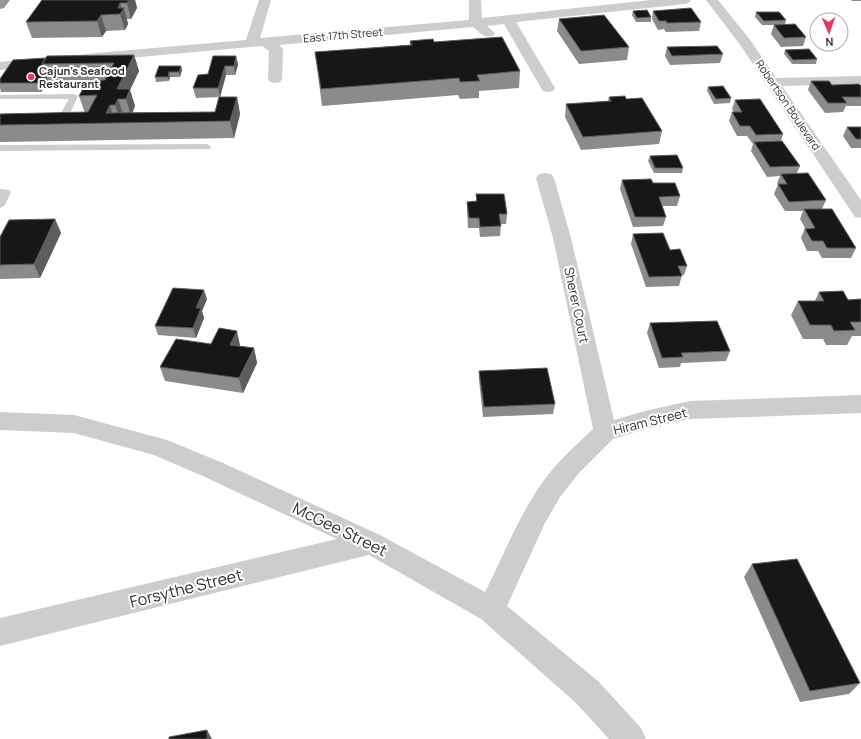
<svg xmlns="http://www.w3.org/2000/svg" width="861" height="739" font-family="Manrope,sans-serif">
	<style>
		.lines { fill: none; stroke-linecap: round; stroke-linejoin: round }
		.lane { fill: #cdcdcd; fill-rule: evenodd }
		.street { fill: #cdcdcd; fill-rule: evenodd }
		.highway { fill: #979797; fill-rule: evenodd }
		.wall { fill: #8b8b8b }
		.shaded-wall { fill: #5d5d5d }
		.building { fill: #171717; stroke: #5d5d5d }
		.poi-dot { fill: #e13960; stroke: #fff; stroke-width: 1.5 }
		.labels { text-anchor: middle; stroke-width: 4; stroke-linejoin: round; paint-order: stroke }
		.far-street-label { font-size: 11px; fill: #303030; stroke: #fff }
		.far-poi-label { font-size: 11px; font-weight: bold; fill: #303030; stroke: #fff; text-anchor: start }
		.street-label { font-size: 13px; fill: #303030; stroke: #fff }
		.near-street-label { font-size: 16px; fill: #303030; stroke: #fff }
	</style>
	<rect width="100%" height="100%" fill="#fff"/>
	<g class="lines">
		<path class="lane" d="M74 94 78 96C73 106 69 122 57 122 53 122 52 122 49 119L53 116H59L69 99H0V95Z
			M207 144 211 147 210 149 0 151V145Z
			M0 189 9 190 11 192 5 205 0 208Z"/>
		<path class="street" d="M259 0H271L260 38 469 20V0H481L482 18 651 0H691L689 3 685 4 516 22 555 88 553 91 548 92 543 91 541 88 504 24 487 26 495 33 493 36C484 38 480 33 473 27L279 45 283 49 282 79 280 82 275 83 270 82 268 79 269 51 262 46 85 62 80 61 78 58 80 55 85 54 246 40Z
			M706 0H718L751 41 776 78 861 76V84L782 86 861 200V218L855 217 741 46Z
			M39 58 44 59 46 62 44 65 0 70V62Z
			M545 173 551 174 554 178 571 238 614 420 645 411 690 401 861 395V413L690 419 645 429 613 439 579 473 560 497 545 523 507 606 598 681 641 728 646 739H609L576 703 481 619 369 555 0 646V618L337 539 205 477 154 455 74 433 0 430V412L74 415 167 440 223 463 380 535 485 592C503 556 519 516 542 483 556 463 575 446 593 429L553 238 536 178 539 174Z"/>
		<path class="highway" d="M0 0H10L4 8 0 9Z"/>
	</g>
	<path class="wall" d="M42 0H135L137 8 131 19H127L128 24 125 30 106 31 102 37 32 38 26 22Z
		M851 0H861V1H852Z
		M633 11 651 17V22H636L632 15Z
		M653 11 701 22 699 31 666 32 664 29 658 30 652 19Z
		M756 12 786 20 785 25 806 37 803 46 781 47 771 34 774 25H762L755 17Z
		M559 19 629 47 627 60 579 64 557 31Z
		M410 41 434 42 520 71 519 88 479 91V98L460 99 458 95 322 106 315 52 410 45Z
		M667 47 723 54 720 63 670 65 665 56Z
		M785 50 817 59 816 64H792L784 54Z
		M134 55 139 71 130 90 135 106 132 113 215 112 219 97 196 98 193 88 208 74 236 56 238 65 235 75H226L220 97H237L240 114 234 138 0 142V114L85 113 79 96 105 80 48 81 41 92H1L0 88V79L13 60Z
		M181 66 182 70 180 77H170L169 81 156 82 155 77Z
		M811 81 832 85 861 86V106H846L843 112 825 113 808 90Z
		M708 87 731 98 730 103 714 104 707 91Z
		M609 97 662 131 659 144 581 150 565 117 566 104 608 101Z
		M735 100 783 134 781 141 800 166 797 173 826 200 822 209 856 248 851 258H822L818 251H807L801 238 805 228 800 219 803 211H785L774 194 778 184 777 183 780 176 767 177 751 151 753 144 747 136H737L729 121 732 112H734L732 109Z
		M847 127H861V148H851L843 136Z
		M650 156 683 168 682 173H654L648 161Z
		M622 180 653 183 680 196 677 206H662L666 217 663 226 633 227 620 189Z
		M476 194 507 214 506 224H501L500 236 480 237 479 228H468L467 211V202L476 201Z
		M55 219 61 233 40 278 0 279V237Z
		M633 234 670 250 687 266 684 275H682L679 286 646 287 631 244Z
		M819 292 848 300 861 299V336H852L847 345H826L823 339H803L791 315 798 301H815Z
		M207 299 202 311 204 318 196 338 158 335 155 326Z
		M650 323 730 351 726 361 681 363 680 367 659 368 647 333Z
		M211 344 240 345V346L254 348 257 363 243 393 165 381 160 367Z
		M479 371 555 404 553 414 483 417 479 380Z
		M752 564 860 683 849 694 800 702 744 577Z"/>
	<path class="shaded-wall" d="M129 0H135L137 8 131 19 127 3Z
		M120 3 122 10 124 8 128 24 125 30 118 8Z
		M101 15 106 31 102 37 97 21Z
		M134 55 139 71 130 90 135 106 131 116 126 99 117 89Z
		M236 56 238 65 235 75 234 66Z
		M181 66 182 70 180 77 179 72Z
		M225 66 226 75 220 97 218 88Z
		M45 72 48 81 41 92 38 83Z
		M169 72 170 77 169 81 168 77Z
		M237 97 240 114 234 138 230 121Z
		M118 99 124 116 121 122 115 105Z
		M110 105 115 123 106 113Z
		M55 219 61 233 40 278 34 264Z
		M204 290 207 299 202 311 204 318 196 338 193 328 196 308Z
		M237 331 240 345 233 359 230 345Z
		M254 348 257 363 243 393 239 378Z
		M207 730 212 739H207Z"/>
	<path class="building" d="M42 0H129L127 3H120L118 8H124L120 14 101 15 97 21 26 22Z
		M691 8 701 22 667 23 666 21H659L653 11Z
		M647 10 651 17 637 18 633 11Z
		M756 12H779L786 20 764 21Z
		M604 15 629 47 581 51 559 19Z
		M795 24 806 37 784 38 774 25Z
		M502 37 520 71 477 75 480 81 460 82 459 78 321 89 315 52 412 45 410 41 433 39 434 42Z
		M717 46 723 54 672 56 667 47Z
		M809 49 817 59 793 60 785 50Z
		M134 55 117 89H130L126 99H118L115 105H110L106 113 215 112 219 97H237L230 121 0 125V114L88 112 97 95 79 96 87 81 105 80 114 63 42 64 47 56Z
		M213 56H236L234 66H225L218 88H193L198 75 208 74Z
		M46 58 42 64 45 72 38 83H0V79L13 60Z
		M159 66H181L179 72H169L168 77H155Z
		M811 81H829L832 85 859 84 861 86V97H842L847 103H828Z
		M723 86 731 98 716 99 708 87Z
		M625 96 626 99 642 98 662 131 583 137 566 104 611 101 609 97Z
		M760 99 783 134 756 135 750 126H740L732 112H742L735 100Z
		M847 127H861V139H856Z
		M782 141 800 166 770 167 754 142Z
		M677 155 683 168H655L650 156Z
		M808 173 826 200 789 202 778 184H787L781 174Z
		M651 179 653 183H675L680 196 659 197 666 217H635L622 180Z
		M476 194H504L507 214H499L501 226 480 227 479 218H469L467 202 477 201Z
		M804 209H832L856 248H827L823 241H812L805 229 815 228Z
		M55 219 34 264 0 265V237L9 220Z
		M663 233 670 250 680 249 687 266H678L682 276 649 277 633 234Z
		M173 288 204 290 196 308H201L193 328 155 326Z
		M843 291 848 300 861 299V322H850L855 330 834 331 831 325H810L798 301H824L819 292Z
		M717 321 730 351 681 353 683 357 662 358 650 323Z
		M219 328 237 331 230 345 254 348 239 378 160 367 176 339 211 344Z
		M547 368 555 404 484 407 479 371Z
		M797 559 860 683 810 691 752 564Z
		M207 730V739H169V737Z"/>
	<circle class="poi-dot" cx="31" cy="77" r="4"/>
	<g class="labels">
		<g class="far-street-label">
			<text transform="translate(343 35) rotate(-5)" y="4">East 17th Street</text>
			<text transform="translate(788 105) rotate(56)" y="4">Robertson Boulevard</text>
		</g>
		<g class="far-poi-label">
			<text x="39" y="75">Cajun's Seafood<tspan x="39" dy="13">Restaurant</tspan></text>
		</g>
		<g class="street-label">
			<text transform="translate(577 305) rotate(78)" y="5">Sherer Court</text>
			<text transform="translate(650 421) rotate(-14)" y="5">Hiram Street</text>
		</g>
		<g class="near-street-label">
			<text transform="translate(340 529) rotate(26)" y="6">McGee Street</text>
			<text transform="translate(186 588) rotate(-14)" y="6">Forsythe Street</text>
		</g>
	</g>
	<g transform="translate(829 32) rotate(178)"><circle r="19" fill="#ffffff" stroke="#acacac"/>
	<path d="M0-3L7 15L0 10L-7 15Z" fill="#e13960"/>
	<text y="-6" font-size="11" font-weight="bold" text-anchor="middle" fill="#303030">N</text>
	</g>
</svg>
